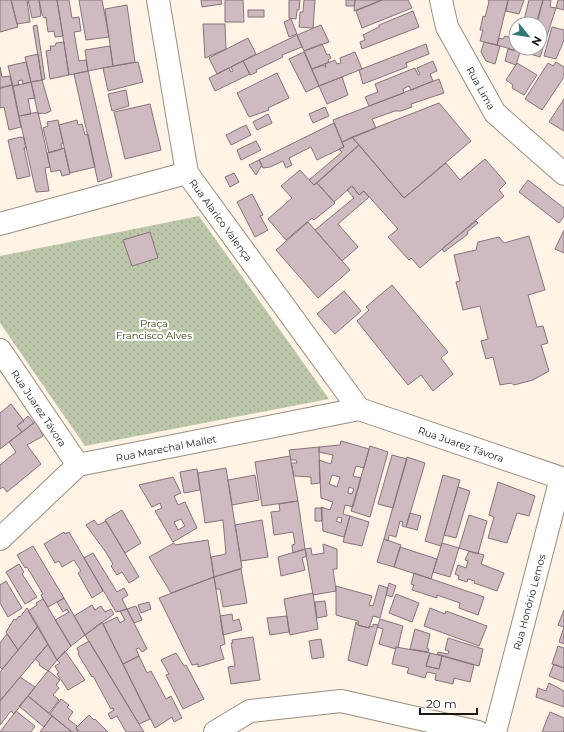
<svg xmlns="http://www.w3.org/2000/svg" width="564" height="732" font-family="Montserrat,sans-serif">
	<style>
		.park { fill: url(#park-dots) }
		.building { fill: #cfbac2; stroke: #86737b; fill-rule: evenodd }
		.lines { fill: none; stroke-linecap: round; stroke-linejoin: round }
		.minor-casing { stroke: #9a8d7e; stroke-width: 24 }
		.tertiary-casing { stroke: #9a8d7e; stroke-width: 24 }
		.minor { stroke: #fff; stroke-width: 22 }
		.tertiary { stroke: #fff; stroke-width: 22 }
		.labels { text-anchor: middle; stroke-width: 4; stroke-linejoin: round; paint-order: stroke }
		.street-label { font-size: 10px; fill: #1d1813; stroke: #fff }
		.park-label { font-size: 10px; fill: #34430d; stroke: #fff }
	</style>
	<defs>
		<pattern id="park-dots" width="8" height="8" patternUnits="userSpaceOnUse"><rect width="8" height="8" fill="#bbc7a8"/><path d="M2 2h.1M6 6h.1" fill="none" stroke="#a0aa90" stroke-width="1.8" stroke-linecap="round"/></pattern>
	</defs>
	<rect width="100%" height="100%" fill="#fef3e5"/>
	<path class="park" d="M199 216 329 399 85 446 0 323V256Z"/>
	<path class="building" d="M0 0H11L18 27 0 32Z
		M11 0H27L30 22 17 24Z
		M28 0H39L41 16 32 18Z
		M39 0H57L63 36 55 37 54 31 48 32 46 17 44 18 42 14Z
		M57 0H69L72 18 79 17 81 31 74 32 79 61 86 60 88 71 69 75Z
		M79 0H102L109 37 86 40Z
		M201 0H221L222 4 202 7Z
		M225 0H243L244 22H225Z
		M289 0H300L299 10H297L296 19 289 18Z
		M304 0H315L313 28 299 27 300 12H303Z
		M346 0H355L354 6H346Z
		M355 0H382L354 11Z
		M382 0H408L412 8 362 28 356 11Z
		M488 0H508L497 45 480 41 483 30H480L483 16 485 17 489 2Z
		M508 0H524L519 14 506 11Z
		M529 0H543L536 24H523Z
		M543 0H551L550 7 556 8 540 57 530 54 531 48H540V24H537Z
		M558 0H564V10L556 8Z
		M127 5 135 62 113 66 105 9Z
		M248 10H264V17H248Z
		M413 11 419 27 362 49 360 42 365 40 363 35 379 27V25Z
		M291 19 297 34 289 37 284 22Z
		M203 24H225L226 49 205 58Z
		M37 25 45 79 42 80 33 26Z
		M321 25 329 42 304 51 297 35Z
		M552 27 564 30V40L556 59 544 56Z
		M297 35 302 47 282 55 283 57 256 70 257 72 250 75 243 61Z
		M505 36 516 39 517 51 497 45 499 38 503 39Z
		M248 38 256 54 217 74 209 58Z
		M64 42 69 75 50 79 46 51 51 50 50 46H55L56 43Z
		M484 42 500 46 495 64 486 61 481 52Z
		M322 44 327 55 329 54 331 58 328 60 329 62 312 69 304 51Z
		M426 44 429 54 406 63 407 67 363 84 359 70Z
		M110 46 113 66 88 71 85 50Z
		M508 49 520 52 516 65 505 61Z
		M304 52 319 86 306 92 289 59Z
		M355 52 362 69 319 86 312 69 324 65 325 67H326L325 64 335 60 337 64 341 63 340 58Z
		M38 54 42 80 31 82 25 57Z
		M243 61 250 74 215 91 209 78 229 68 231 72 233 71 231 67Z
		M433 61 437 71 430 74 433 81 411 90 409 86 403 89 404 93 369 106 365 97 378 92 375 84 415 68 418 75 420 74 417 68Z
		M26 62 31 82 23 84 22 80 18 81 19 85 13 86 8 66Z
		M138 62 143 82 108 91 103 68Z
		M556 62 564 67V77L542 110 525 99 548 63 553 66Z
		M517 63 537 75 524 95 512 88 513 85 506 80Z
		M0 67 2 77 10 76 12 85 0 88Z
		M88 71 112 177 98 182 74 74Z
		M277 73 289 98 268 108 269 110 249 117 237 93Z
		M342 77 348 95 327 104 319 86Z
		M439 79 444 93 411 104 412 107 401 111H395L372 119 376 128 342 142 333 120Z
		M42 80 51 111 44 114 43 113 38 114 31 82Z
		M31 82 35 98 28 99 31 114 19 116 13 86Z
		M12 85 21 127 9 130 4 107 0 108V88Z
		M126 90 129 106 112 111 108 94Z
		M564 99V131L549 122Z
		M439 103 471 141 404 198 352 137Z
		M150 104 161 150 125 159 114 112Z
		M325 107 329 116 313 123 309 114Z
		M38 112 50 167 45 168 49 191 36 192 19 116Z
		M268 114 272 123 257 130 253 122Z
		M58 120 63 143 61 144 62 149 49 153 43 128 48 126 47 122Z
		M77 120 78 125 82 124 85 135 88 134 95 167 70 173 59 125Z
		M334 123 344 147 317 160 311 147 289 158 292 165 286 168 283 161 270 167 263 168 259 160Z
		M246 125 251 135 231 145 226 135Z
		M21 137 24 138 26 148H24L30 176 17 179 8 140Z
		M352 137 359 145 314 185 309 180 342 152 339 149 344 147 342 142Z
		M256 141 261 150 241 160 237 150Z
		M359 145 404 198 446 163 460 180 485 159 506 183 499 190 504 196 420 268 411 258 409 260 388 237 398 229 364 191 359 195 352 186 334 202 317 183Z
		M64 148 70 174 62 176 60 170 51 172 47 153Z
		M259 160 262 165 256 175 249 165Z
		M300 170 314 185 317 183 335 203 314 220 312 218 286 240 268 219 292 198 281 186Z
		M234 173 239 182 230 187 225 177Z
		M528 180 564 208V216L559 223 519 192Z
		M352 186 359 195 364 191 369 197 338 224 358 247 342 261 315 230 354 198 347 190Z
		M252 194 263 215 260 216 268 230 255 237 237 202Z
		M476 221 478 223 467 232 468 234 444 252 442 249Z
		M308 222 350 270 318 298 276 250Z
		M564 230V253L555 249Z
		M150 232 158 258 132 266 123 240Z
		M529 236 545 290 528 295 537 327 543 326 548 343 541 345 549 371 533 380 514 385 511 383 500 385 493 357 486 359 481 341 488 339 480 306 463 310 456 282 460 281 454 255 476 250 478 242 499 237 504 243Z
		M392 285 448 352 441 358 453 374 433 391 421 375 408 385 357 321 369 310 366 307Z
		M344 291 361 311 335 334 317 314Z
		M11 404 24 421 17 426 22 432 0 449V413Z
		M28 416 34 423 22 432 17 426Z
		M36 421 43 436 27 445 41 464 7 492 3 487 0 489V465L16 452 9 442Z
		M341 441 369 449 364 468 356 466 353 476 361 478 353 507 345 505 343 514 350 516 344 537 323 531 321 507 330 510 333 502 321 498 319 460 331 464 333 455 319 452V447L340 445ZM332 475 340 477 337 487 329 484ZM349 487 354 489 352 494 348 493ZM338 517 342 518 341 523 336 521Z
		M370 446 388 452 370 517 351 511Z
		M319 447 320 483 311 484V477L294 476 291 463H297L296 460H291L289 450Z
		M392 455 407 459 393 508 378 504Z
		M290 456 298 501 262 506 255 462Z
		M407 457 425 463 406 527 402 526 403 522 400 521 396 537 389 535 388 541 384 539Z
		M226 468 242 568 214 577 211 557 226 554 223 520 205 523 198 473Z
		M197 469 200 490 184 493 180 472Z
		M255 475 259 500 232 505 228 480Z
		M443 475 460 480 441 546 425 541Z
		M173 477 181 493 174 496 178 505 185 502 197 528 173 542 155 511 162 508 160 503 152 507 139 485ZM181 519 185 526 178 530 174 522Z
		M498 482 535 496 529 516 517 513 507 543 488 538 494 517 489 515Z
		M458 487 470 491 456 538 444 535Z
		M298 501 305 549 293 553 292 545 295 544 293 532 274 535 271 512 280 511 279 504Z
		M315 508H322V521H315Z
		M122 510 141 543 125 553 105 520Z
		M410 513 421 516 417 530 406 527Z
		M469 515 487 521 478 554 459 548Z
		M350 516 369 522 362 546 343 542Z
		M94 520 98 525 106 521 139 577 129 583 122 572 117 575 111 566 113 564 105 551 86 525Z
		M262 520 268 557 241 561 235 525Z
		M64 532 65 534 69 532 103 591 92 598 78 573 81 571 74 560 62 567 59 561 55 563 44 544Z
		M384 539 401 545 394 567 377 562Z
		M208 540 214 577 171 593 149 557 174 543 175 545Z
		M442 543 459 548 450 577 433 572Z
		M323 544 337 549V569H333L336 591 313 595 305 549 311 548 312 555 324 553Z
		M33 546 64 598 48 607 41 595 43 594 27 567 25 568 17 555Z
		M400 547 437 559 431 579 394 567Z
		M305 549 307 556 302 558 305 570 281 576 278 557Z
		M469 551 484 555 481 564 504 573 497 591 474 583 475 581 468 579 467 582 458 579 459 576 455 574 458 565 466 568 468 561 465 560Z
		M93 553 117 592 124 588 128 595 122 599 127 609 116 612 84 558Z
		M19 564 24 572 22 574 37 597 25 604 6 572Z
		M241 569 247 603 223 607 220 589H216L214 577Z
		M414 573 484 597 478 615 459 608 460 603 437 595V598L412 590 414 585 411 584Z
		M214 577 225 644 220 646 224 659 198 667V664L192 665 159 598Z
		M6 581 22 608 8 617 0 603V585Z
		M389 583 396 586 392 597 386 595Z
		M379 585 388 588 380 618 373 616 369 628 358 625V621L336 615V586L372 596 369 605 373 606Z
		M313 593 318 629 290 635 284 599Z
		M396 594 419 603 412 622 389 613Z
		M64 598 85 635 71 646 55 620 69 612 67 609 63 612 57 602Z
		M43 599 71 646 57 660 28 611 37 605 36 603Z
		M325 601 327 616 317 618 315 602Z
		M149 602 151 609 141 613 138 605Z
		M92 605 95 610 101 606 105 612 111 609 114 614 85 635 74 616Z
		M136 606 142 620 134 623 127 609Z
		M27 608 38 626 18 650 6 632 14 619 16 620 19 616 20 617Z
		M430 608 445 614 446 611 487 626 479 646 424 626Z
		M127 609 147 649 142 652 139 648 136 649 139 656 123 664 103 624 117 617 120 623 125 620 120 611Z
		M564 610V627L558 625Z
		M232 614 233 621 239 619 242 630 223 635 220 616Z
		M287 616 289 632 270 635 267 618Z
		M380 619 403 626 398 647H396V649L379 644 383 629 377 627Z
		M102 622 150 719 139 724 85 635Z
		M356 622 358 625 369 628V626L373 627V624L378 625 367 666 348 660Z
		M38 626 48 644 0 701V672Z
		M564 627V644L559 642Z
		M415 629 430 634 427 648 429 649 428 652 410 649Z
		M7 634 18 650 2 669 0 667V643Z
		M253 637 260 680 231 684 228 667 235 666 231 643H233L232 640Z
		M448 638 483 649 479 666 437 654 438 652 448 654 449 651 445 650Z
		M321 639 324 657 312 659 309 641Z
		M89 641 139 724 144 732H126L117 716 111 719 108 714 114 710 113 708 111 709 93 676 92 677 78 654 79 653 77 648Z
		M48 644 57 660 48 671 39 665 40 663 35 659Z
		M558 646 564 648V668L552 664Z
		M396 647 430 653 426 666 439 669 442 656 474 665 470 682 454 678 453 684 435 680 436 674 427 672 425 678 407 673 409 668 392 664Z
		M65 651 85 680 68 690 57 674 59 673 55 666 60 663 57 660Z
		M176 653 184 666 186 665 204 699 183 709 166 675 169 674 161 660Z
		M430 653 442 656 439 669 426 666Z
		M139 656 147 673 151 671 166 699 171 696 182 718 174 722 172 717 155 728 123 664Z
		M554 664 564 668V682L549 676Z
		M49 671 60 680 56 685 59 688 53 695 59 700 49 713 28 696 47 672Z
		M20 677 35 687 14 714 11 711 0 725V701Z
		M549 683 564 691V707L536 697 538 688 546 691Z
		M28 696 52 716 44 727 19 706Z
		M61 699 69 705 67 707 73 712 68 719 77 726 76 728 78 732H72L50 714Z
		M16 711 35 726 31 732H0Z
		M550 712 564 718V732H542Z
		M89 715 94 720 95 719 108 732H80L76 728Z
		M52 716 72 732H40Z"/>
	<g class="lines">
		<g class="minor-casing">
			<path id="minor" d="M158 0 187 173 359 409
				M441 0 447 27 495 113 564 174
				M0 224 187 173
				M215 732 250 711 341 701 478 732"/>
		</g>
		<g class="tertiary-casing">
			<path id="tertiary" d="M0 350 78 465
				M0 539 78 465 359 409 564 479
				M495 732 561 478"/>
		</g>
		<use href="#minor" class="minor"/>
		<use href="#tertiary" class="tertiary"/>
	</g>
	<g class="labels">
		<g class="street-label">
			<text transform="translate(481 88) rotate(61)" y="4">Rua Lima</text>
			<text transform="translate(221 220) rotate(54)" y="4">Rua Alarico Valença</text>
			<text transform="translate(39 408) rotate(56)" y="4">Rua Juarez Távora</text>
			<text transform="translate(461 444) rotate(19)" y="4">Rua Juarez Távora</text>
			<text transform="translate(166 448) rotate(-11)" y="4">Rua Marechal Mallet</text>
			<text transform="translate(529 602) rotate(-75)" y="4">Rua Honório Lemos</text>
		</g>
		<g class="park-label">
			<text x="154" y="327">Praça<tspan x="154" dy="12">Francisco Alves</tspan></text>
		</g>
	</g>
	<g transform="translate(528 36) rotate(120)"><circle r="19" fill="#ffffff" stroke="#a5a3a1"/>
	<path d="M0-3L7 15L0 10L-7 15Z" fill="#307874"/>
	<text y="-6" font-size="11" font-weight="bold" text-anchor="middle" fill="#1d1813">N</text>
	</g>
	<path d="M420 708v6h57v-6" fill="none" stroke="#1d1813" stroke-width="2"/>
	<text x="426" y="708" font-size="12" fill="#1d1813" stroke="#ffffff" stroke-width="3" paint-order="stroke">20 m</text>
</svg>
